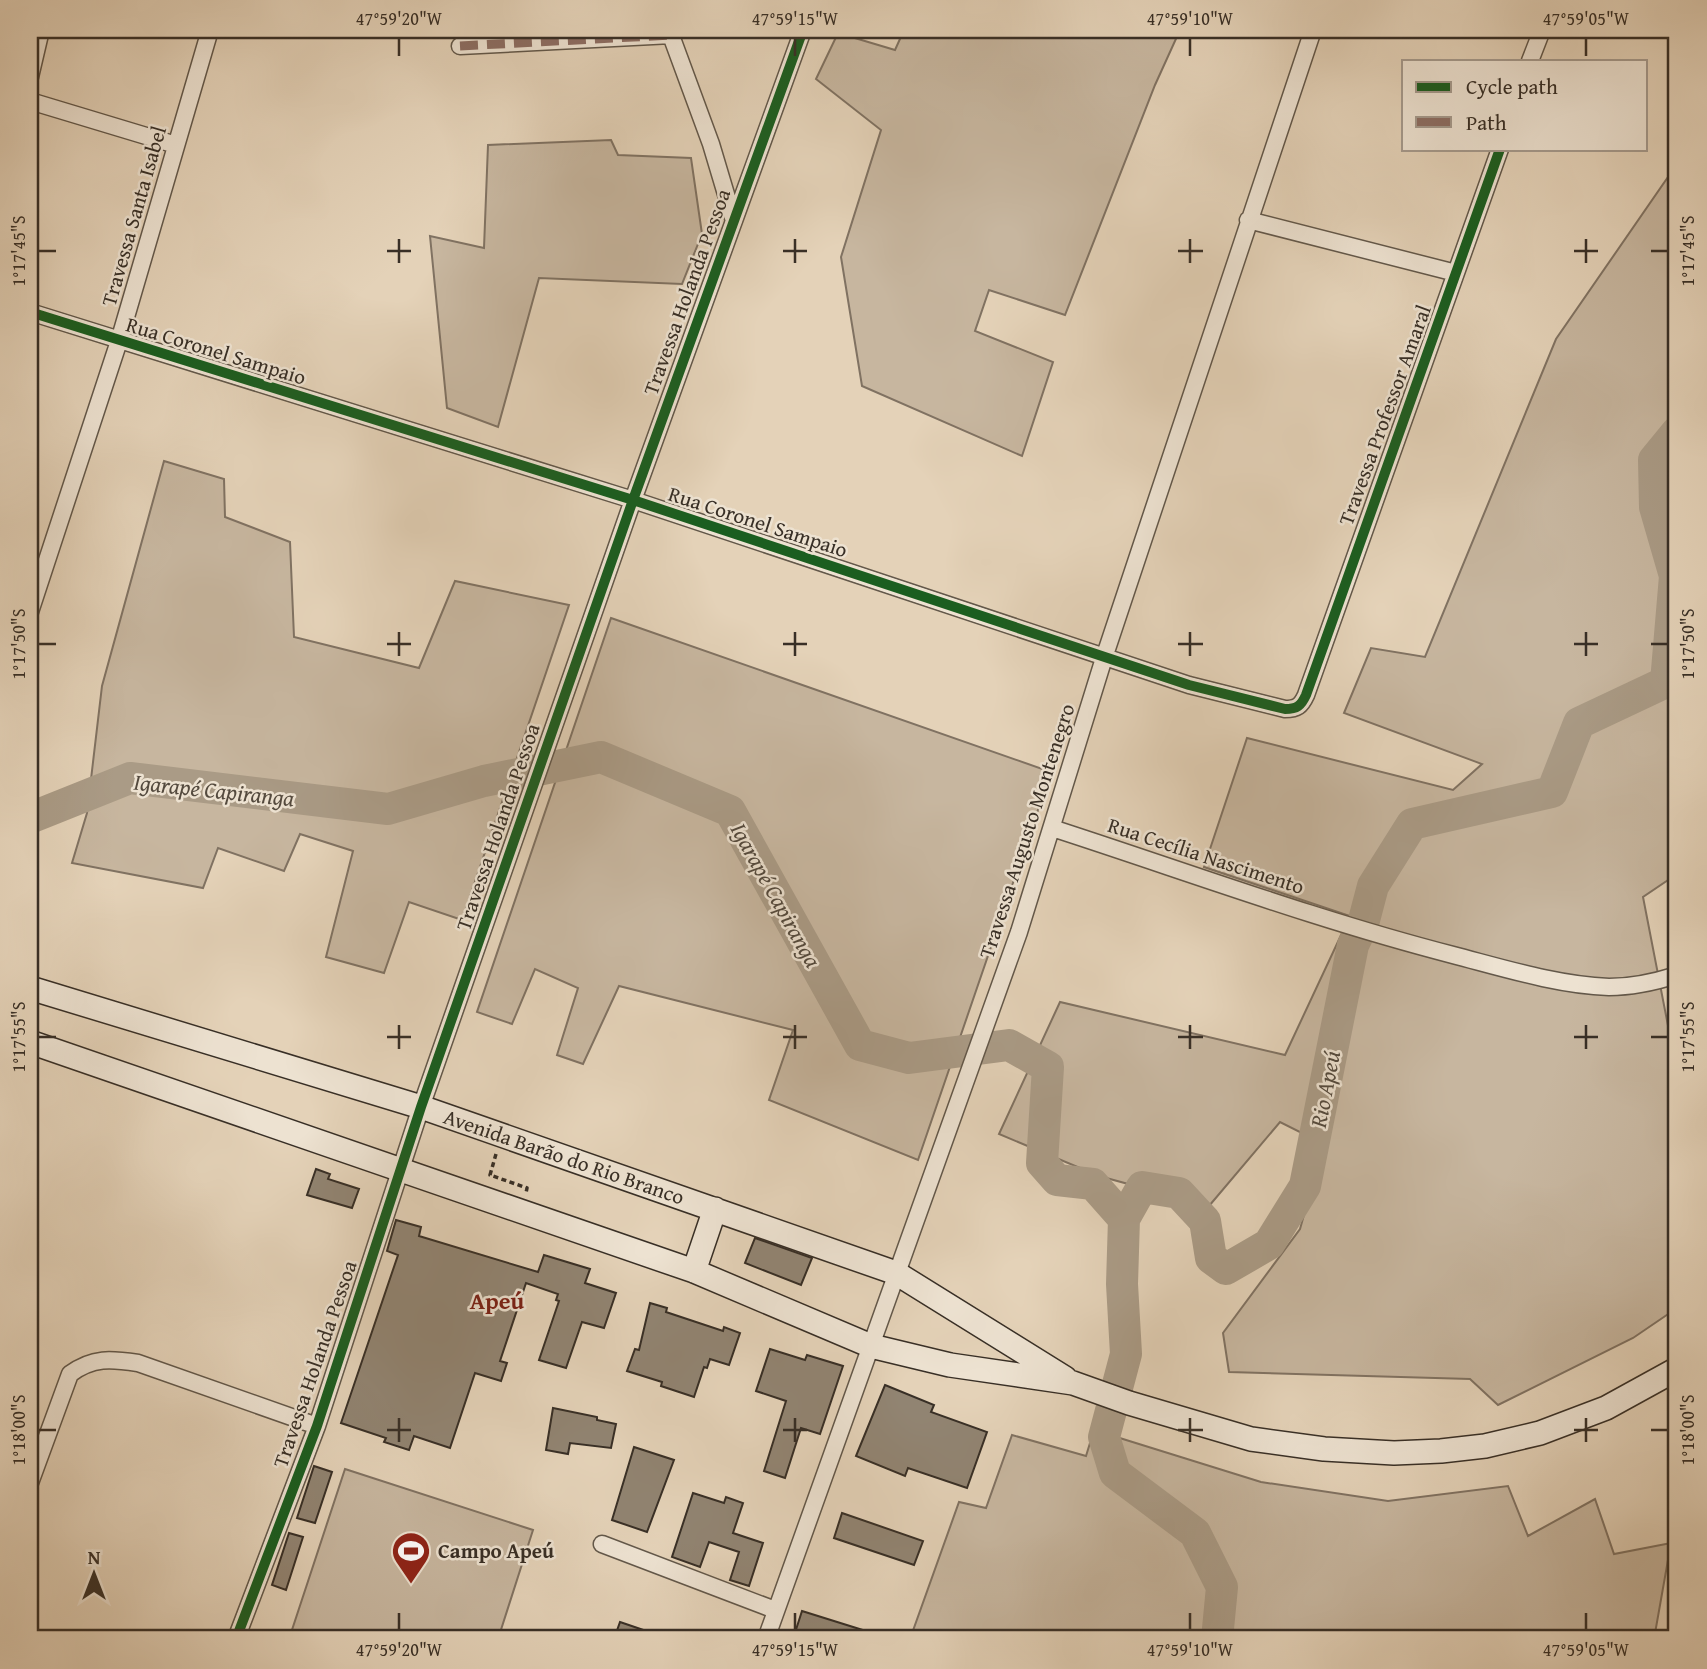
<svg xmlns="http://www.w3.org/2000/svg" width="1707" height="1669" font-family="'Gentium Book Plus',serif">
	<style>
		.green { fill: #c7b69f; stroke: #807262; stroke-width: 2 }
		.lines { fill: none; stroke-linecap: round; stroke-linejoin: round }
		.river { stroke: #aa9b86; stroke-width: 32 }
		.building { fill: #918472; stroke: #382f26; stroke-width: 2 }
		.minor-casing { stroke: #63584a; stroke-width: 19 }
		.secondary-casing { stroke: #382f26; stroke-width: 26 }
		.path { stroke: #382f26; stroke-width: 3.5; stroke-dasharray: 5 3.5; stroke-linecap: butt }
		.minor { stroke: #ede2d1; stroke-width: 16 }
		.secondary { stroke: #ede2d1; stroke-width: 23 }
		.quiet { stroke: #8d6e63; stroke-width: 9; stroke-dasharray: 18 9; stroke-linecap: butt }
		.cycleway-casing { stroke: #ede2d1; stroke-width: 15 }
		.cycleway { stroke: #1b5e20; stroke-width: 10 }
		.ticks { fill: none; stroke: #382f26; stroke-width: 2.5 }
		.labels { text-anchor: middle; stroke-width: 5; stroke-linejoin: round; paint-order: stroke }
		.street-label { font-size: 21px; fill: #382f26; stroke: #ede2d1 }
		.poi-label { font-size: 21px; font-weight: bold; fill: #382f26; stroke: #ede2d1; text-anchor: start }
		.water-label { font-size: 23px; font-style: italic; fill: #544a3e; stroke: #ede2d1 }
		.quarter-label { font-size: 24px; font-weight: bold; fill: #7a1f14; stroke: #ede2d1 }
		.neatline { fill: none; stroke: #382f26; stroke-width: 2.5 }
		.ticks-label { font-size: 18px; text-anchor: middle; fill: #382f26 }
	</style>
	<rect width="100%" height="100%" fill="#e4d2b8"/>
	<filter id="stains"><feTurbulence type="fractalNoise" baseFrequency=".00286" numOctaves="4"/><feColorMatrix values="0 0 0 0 .2 0 0 0 0 .09 0 0 0 0 .02 0 0 0 .5 -.17"/></filter>
	<radialGradient id="worn" r=".72"><stop offset=".6" stop-color="#630" stop-opacity="0"/><stop offset="1" stop-color="#630" stop-opacity=".3"/></radialGradient>
	<path class="green" d="M904 30H1180L1155 85 1065 315 989 290 975 331 1053 362 1022 456 862 386 841 257 881 130 816 79 838 33 895 50Z
		M611 140 618 155 691 158 702 234 682 284 539 278 498 427 447 408 430 236 484 248 488 145Z
		M1677 164V874L1643 897 1677 1072V1308L1633 1338 1498 1405 1470 1379 1229 1372 1223 1333 1300 1229 1324 1144 1280 1122 1209 1206 1099 1176 999 1134 1060 1002 1285 1055 1350 916 1204 867 1247 738 1453 790 1482 764 1344 713 1371 648 1425 657 1556 339Z
		M164 461 224 479 225 517 290 542 294 637 419 668 455 581 569 605 462 920 409 902 384 973 326 957 353 851 300 834 284 871 218 848 203 888 72 863 87 813 102 686Z
		M611 618 1051 772 918 1160 769 1100 793 1030 619 986 583 1064 557 1055 578 988 535 969 512 1024 477 1012Z
		M1094 1430 1261 1482 1388 1501 1508 1486 1528 1536 1595 1499 1614 1554 1671 1543 1654 1639H910L959 1502 986 1508 1012 1435 1086 1456Z
		M345 1469 533 1530 498 1639H289Z"/>
	<g class="lines">
		<path class="river" d="M30 818 130 778 388 809 484 781 601 757 730 811 860 1045 909 1058 1009 1045 1048 1067 1042 1163 1057 1180 1093 1184 1124 1219
			M1217 1639 1222 1587 1195 1533 1115 1473 1104 1437 1126 1354 1122 1284 1124 1219 1142 1187 1179 1193 1205 1221 1211 1258 1226 1269 1269 1244 1305 1186 1353 945 1363 924 1373 886 1412 824 1552 792 1579 723 1666 682 1675 576 1655 507 1654 460 1677 432"/>
	</g>
	<path class="building" d="M316 1169 330 1174 328 1179 359 1189 352 1208 307 1195Z
		M396 1220 421 1227 419 1236 538 1272 544 1255 590 1269 585 1283 616 1293 604 1328 582 1322 566 1368 539 1360 559 1301 556 1300 558 1294 526 1283 500 1361 507 1363 501 1381 475 1373 450 1448 414 1436 409 1450 384 1442 386 1438 341 1423 398 1255 387 1251Z
		M755 1238 812 1258 801 1285 745 1263Z
		M650 1303 667 1308 666 1312 723 1331 724 1327 740 1333 729 1365 710 1359 707 1368 704 1367 694 1397 661 1386 662 1382 627 1371 635 1349 639 1350Z
		M770 1349 805 1360 807 1355 843 1366 820 1434 801 1428 785 1478 764 1471 786 1401 756 1391Z
		M885 1385 934 1405 931 1412 987 1432 967 1488 908 1468 905 1476 856 1456Z
		M553 1408 597 1417V1420L616 1424 611 1448 570 1443 568 1454 546 1450Z
		M634 1447 674 1460 647 1532 612 1520Z
		M314 1466 332 1472 315 1523 297 1518Z
		M693 1493 724 1503 726 1497 743 1503 733 1533 763 1543 749 1586 730 1580 739 1552 709 1542 700 1567 672 1557Z
		M842 1513 923 1541 914 1565 834 1538Z
		M289 1533 303 1537 286 1590 272 1585Z
		M802 1611 882 1636V1639H793Z
		M620 1622 664 1637V1639H614Z"/>
	<g class="lines">
		<g class="minor-casing">
			<path id="minor" d="M669 30 711 144 734 221
				M460 46 672 35
				M1530 61 1542 30
				M30 77 41 30
				M30 101 176 145
				M1248 220 1456 273
				M30 312 633 500 1189 685 1285 709C1297 709 1301 706 1306 695L1500 149
				M30 612 119 341 210 30
				M1052 828C1185 871 1317 920 1453 955 1503 968 1557 985 1609 987 1633 987 1655 982 1677 975
				M30 1483 70 1374C93 1357 111 1359 138 1363L317 1426
				M602 1544 775 1610
				M236 1639 317 1426 421 1107 633 500 803 30
				M766 1639 1019 932 1104 658 1313 30"/>
		</g>
		<g class="secondary-casing">
			<path id="secondary" d="M30 988 421 1107 896 1273 1065 1378
				M30 1042 694 1271 871 1346 950 1365 1073 1383 1129 1403 1251 1439 1324 1449 1394 1453 1441 1451 1485 1446 1540 1433 1606 1408 1677 1369
				M694 1271 715 1209"/>
		</g>
		<path class="path" d="M496 1154 490 1175 527 1188 526 1193"/>
		<use href="#minor" class="minor"/>
		<use href="#secondary" class="secondary"/>
		<path class="quiet" d="M460 46 672 35"/>
		<g class="cycleway-casing">
			<path id="cycleway" d="M30 312 633 500 1189 685 1285 709C1297 709 1301 706 1306 695L1500 149
				M236 1639 317 1426 421 1107 633 500 803 30"/>
		</g>
		<use href="#cycleway" class="cycleway"/>
	</g>
	<path class="ticks" d="M399 38V56M795 38V56M1190 38V56M1586 38V56M399 239V263M795 239V263M1190 239V263M1586 239V263M38 251H56M387 251H411M783 251H807M1178 251H1203M1574 251H1598M1651 251H1668M399 632V656M795 632V656M1190 632V656M1586 632V656M38 644H56M387 644H411M783 644H807M1178 644H1203M1574 644H1598M1651 644H1668M399 1025V1049M795 1025V1049M1190 1025V1049M1586 1025V1049M38 1037H56M387 1037H411M783 1037H807M1178 1037H1203M1574 1037H1598M1651 1037H1668M399 1418V1442M795 1418V1442M1190 1418V1442M1586 1418V1442M38 1430H56M387 1430H411M783 1430H807M1178 1430H1203M1574 1430H1598M1651 1430H1668M399 1613V1630M795 1613V1630M1190 1613V1630M1586 1613V1630"/>
	<defs>
		<g id="stadium-pin" transform="scale(2.0125)"><path d="M0 17L-7.5 6A9.5 9.5 0 1 1 7.5 6Z" fill="#8f2418" stroke="#ede2d1"/><path d="M0-5a6.5 5 0 1 0 0 10a6.5 5 0 1 0 0-10ZM-3.5-1.8h7v3.6h-7Z" fill="#fff"/></g>
	</defs>
	<g fill-rule="evenodd">
		<use href="#stadium-pin" x="411" y="1551"/>
	</g>
	<g class="labels">
		<g class="street-label">
			<text transform="translate(134 216) rotate(-74)" y="7">Travessa Santa Isabel</text>
			<text transform="translate(687 292) rotate(-70)" y="7">Travessa Holanda Pessoa</text>
			<text transform="translate(216 351) rotate(17)" y="7">Rua Coronel Sampaio</text>
			<text transform="translate(1385 415) rotate(-70)" y="7">Travessa Professor Amaral</text>
			<text transform="translate(758 522) rotate(18)" y="7">Rua Coronel Sampaio</text>
			<text transform="translate(498 827) rotate(-71)" y="7">Travessa Holanda Pessoa</text>
			<text transform="translate(1027 831) rotate(-72)" y="7">Travessa Augusto Montenegro</text>
			<text transform="translate(1206 856) rotate(18)" y="7">Rua Cecília Nascimento</text>
			<text transform="translate(564 1157) rotate(19)" y="7">Avenida Barão do Rio Branco</text>
			<text transform="translate(315 1364) rotate(-71)" y="7">Travessa Holanda Pessoa</text>
		</g>
		<g class="poi-label">
			<text x="438" y="1558">Campo Apeú</text>
		</g>
		<g class="water-label">
			<text transform="translate(214 790) rotate(6)" y="8">Igarapé Capiranga</text>
			<text transform="translate(776 895) rotate(61)" y="8">Igarapé Capiranga</text>
			<text transform="translate(1325 1089) rotate(-79)" y="8">Rio Apeú</text>
		</g>
		<g class="quarter-label">
			<text x="497" y="1309">Apeú</text>
		</g>
	</g>
	<rect width="1707" height="1669" fill="none" stroke="#e4d2b8" stroke-width="77"/>
	<rect x="1402" y="60" width="245" height="91" fill="#ede2d1" stroke="#a59a8d" stroke-width="2"/>
	<rect x="1416" y="82" width="35" height="10" fill="#1b5e20" stroke="#a59a8d" stroke-width="2"/>
	<text x="1466" y="94" font-size="21" fill="#382f26">Cycle path</text>
	<rect x="1416" y="117" width="35" height="10" fill="#8d6e63" stroke="#a59a8d" stroke-width="2"/>
	<text x="1466" y="130" font-size="21" fill="#382f26">Path</text>
	<g transform="translate(94 1574)" stroke="#ede2d1" stroke-width="5" paint-order="stroke">
	<path d="M0-5L12 26L0 18L-12 26Z" fill="#382f26"/>
	<text y="-10" font-size="19" font-weight="bold" text-anchor="middle" fill="#382f26">N</text>
	</g>
	<rect x="38" y="38" width="1630" height="1592" class="neatline"/>
	<g class="ticks-label">
		<text x="399" y="25">47°59'20"W</text>
		<text x="795" y="25">47°59'15"W</text>
		<text x="1190" y="25">47°59'10"W</text>
		<text x="1586" y="25">47°59'05"W</text>
		<text transform="translate(19 251) rotate(-90)" y="6">1°17'45"S</text>
		<text transform="translate(1688 251) rotate(-90)" y="6">1°17'45"S</text>
		<text transform="translate(19 644) rotate(-90)" y="6">1°17'50"S</text>
		<text transform="translate(1688 644) rotate(-90)" y="6">1°17'50"S</text>
		<text transform="translate(19 1037) rotate(-90)" y="6">1°17'55"S</text>
		<text transform="translate(1688 1037) rotate(-90)" y="6">1°17'55"S</text>
		<text transform="translate(19 1430) rotate(-90)" y="6">1°18'00"S</text>
		<text transform="translate(1688 1430) rotate(-90)" y="6">1°18'00"S</text>
		<text x="399" y="1656">47°59'20"W</text>
		<text x="795" y="1656">47°59'15"W</text>
		<text x="1190" y="1656">47°59'10"W</text>
		<text x="1586" y="1656">47°59'05"W</text>
	</g>
	<rect width="100%" height="100%" filter="url(#stains)"/>
	<rect width="100%" height="100%" fill="url(#worn)"/>
</svg>
